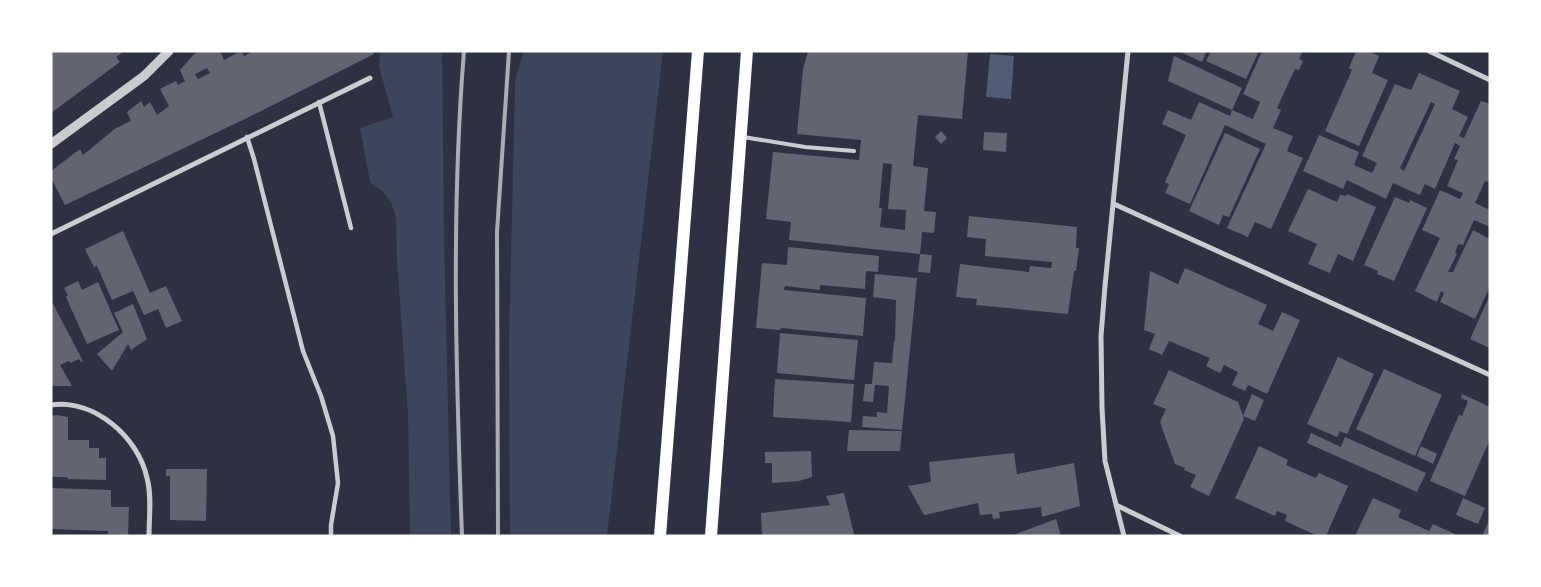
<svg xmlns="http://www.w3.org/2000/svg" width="1541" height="587" font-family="'Exo 2',sans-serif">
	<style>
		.green { fill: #3c4559 }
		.water { fill: #4f5d75 }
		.building { fill: #626471; fill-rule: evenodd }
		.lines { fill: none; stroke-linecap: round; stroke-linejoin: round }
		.service { stroke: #caccd0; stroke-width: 4 }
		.pedestrian { stroke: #caccd0; stroke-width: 4.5 }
		.minor { stroke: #caccd0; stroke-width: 5 }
		.tertiary { stroke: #caccd0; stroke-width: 9 }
		.primary { stroke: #fff; stroke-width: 12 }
		.rail { stroke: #abadb3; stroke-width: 4 }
	</style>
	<rect width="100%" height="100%" fill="#2d3142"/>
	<path class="green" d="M380 51H442L444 237 451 536H410L408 415 397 261 396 218 391 202 382 191 370 182 360 128 393 117 379 67Z
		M524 51H663L607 536H510L509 339 515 87 516 77Z"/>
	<path class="water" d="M990 54 1014 56 1011 99 986 97Z"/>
	<path class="building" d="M51 51H125L116 57 120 62 51 113Z
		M197 51H220L224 60 241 51 244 56 254 51H374V54L251 116 65 205 51 178V171L80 149 83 155 116 128 131 121 127 112 141 101 144 107 150 102 157 115 169 106 160 89 176 81 178 85 185 81 180 70ZM207 68 210 73 198 79 195 74Z
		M808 51H968L962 119 918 115 913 166 928 168 924 211 936 212 934 233 922 232 920 254 789 240 791 222 766 219 773 152 859 160 861 140 797 134 803 69ZM883 163 892 164 888 209 906 210 905 230 880 227 882 208H879Z
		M1178 51H1207L1202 62Z
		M1211 51H1259L1246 79 1206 61Z
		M1262 51H1303L1299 59 1303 61 1299 70 1295 69 1277 108 1281 110 1273 128 1293 136 1287 151 1303 158 1271 229 1255 222 1248 237 1227 228 1266 144 1225 125 1190 204 1165 193 1169 184 1165 182 1186 135 1162 124 1168 110 1191 120 1199 102 1230 116 1232 110 1168 81 1174 56 1242 88 1232 110 1253 119 1260 102 1243 94Z
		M1356 51H1368L1379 56 1372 73 1388 80 1359 146 1325 131 1352 70 1349 68Z
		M1419 73 1460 91 1452 109 1468 117 1459 136 1464 138 1481 101 1490 104V178L1488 182 1485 181 1475 203 1490 210V227L1474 220 1463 245 1458 244 1455 253 1457 254 1448 272H1453L1473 230 1490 239V286L1475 319 1440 302 1444 293 1441 291 1437 302 1415 291 1440 238 1422 230 1440 190 1460 199 1463 193 1447 186 1458 160 1454 159 1460 146 1455 143 1435 189 1425 184 1420 195 1393 183 1386 199 1347 180 1343 189 1303 171 1319 135 1359 152 1354 165 1372 173 1377 163 1362 156 1395 84 1411 90ZM1431 102 1435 104 1404 171 1400 168Z
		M941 131 947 138 941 144 935 137Z
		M984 132 1007 133 1006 152 983 150Z
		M1225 133 1260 149 1229 217 1223 215 1219 225 1189 211Z
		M1308 189 1337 202 1340 195 1346 196 1347 194 1376 207 1353 261 1338 254 1330 273 1308 264 1317 244 1288 231Z
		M1395 197 1409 203 1410 200 1427 208 1394 281 1377 274 1378 271 1364 265Z
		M969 216 1077 227 1076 248H1079L1076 271H1074L1068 314 976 305 977 299 956 297 960 264 1029 272 1030 266 1051 268 1052 262 985 256 986 239 967 237Z
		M123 231 150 293 166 286 182 321 166 328 158 309 144 315 133 291 112 300 97 266 94 267 85 249Z
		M788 247 879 256 878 272 866 271 865 289 820 285V290L785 286 784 290 866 298 863 336 781 328 780 330 756 328 762 263 787 265Z
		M920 254 932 255 930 273 918 272Z
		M1185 268 1267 305 1258 324 1273 331 1282 312 1300 320 1267 394 1248 385 1245 391 1232 385 1238 372 1224 365 1220 373 1206 366 1210 358 1169 341 1162 355 1149 349 1155 334 1144 330 1150 271 1178 284Z
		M875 274 917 278 902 430 862 427 863 416 877 417V412L887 413 889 386 875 385 873 402 863 401 865 384H872L874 362 892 363 894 341H895L896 300 873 297Z
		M78 281 82 290 98 282 119 330 87 344 66 297 68 295 64 288Z
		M1490 295V348L1470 339Z
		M51 300 83 361 81 362 79 359 71 363 69 361 60 365 72 386H51Z
		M133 304 147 339 131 350 128 344 112 371 97 354 123 332 114 313Z
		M780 333 858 340 854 380 777 373Z
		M1338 357 1374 374 1347 434 1340 431 1337 437 1307 424Z
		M1384 369 1442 395 1415 456 1356 429Z
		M1169 370 1238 402 1243 416 1244 419 1209 496 1190 487 1196 475 1184 470 1185 468 1175 464 1160 422 1166 409 1153 404Z
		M775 379 854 384 851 422 773 417Z
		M1252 394 1264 400 1255 421 1243 416Z
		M1462 394 1490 407V439L1465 496 1430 481 1459 415 1462 416 1468 401 1461 398Z
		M57 415 68 417V440H89V448H99V458H106V480L68 479 67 477H51V416Z
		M849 430 902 431 900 451H847Z
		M1311 433 1341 447 1345 437 1426 473 1417 492 1307 443Z
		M1259 446 1288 460 1286 465 1316 478 1319 473 1348 486 1326 536H1318L1285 521 1287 515 1277 511 1275 516 1235 498Z
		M1421 446 1437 454 1433 464 1417 456Z
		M811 451 812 477 799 481 772 483V463H765V452Z
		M1014 453 1017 474 1074 463 1080 506 1042 517 1041 507 999 512 1000 518 993 519 992 514 980 515 978 503 924 515 908 486 931 482 929 462Z
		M166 469H207L206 521 170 520V476H166Z
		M51 488 111 490V507H129L128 535 108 534V531L51 529Z
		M844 493 854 534 851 536H762L761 513 830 505 826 496Z
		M1373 498 1401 510 1398 517 1429 531 1433 524 1459 536H1355Z
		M1463 498 1485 508 1478 524 1456 515Z
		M1490 518V536H1487L1483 534Z
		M1056 519 1061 536H1011Z"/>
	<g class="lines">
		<path class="service" d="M743 137 805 147 854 151"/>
		<path class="pedestrian" d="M319 102 351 228
			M247 137 254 159 303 351 321 396 333 436 338 483 331 525V536"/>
		<path class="minor" d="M1429 51 1490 80
			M1114 204 1490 375
			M51 234 370 78
			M51 405C95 399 138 437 147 478 152 496 149 517 149 536
			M1116 505 1180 536
			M1124 536 1105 461 1102 408 1101 336 1105 286 1128 51"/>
		<path class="tertiary" d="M51 144 144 76 169 51"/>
		<path class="primary" d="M660 536 698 51
			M711 536 747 51"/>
		<path class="rail" d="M462 536C456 374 451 212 464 51
			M498 536 497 232 509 51"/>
	</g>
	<rect width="1541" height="587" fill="none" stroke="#ffffff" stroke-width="105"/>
</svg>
